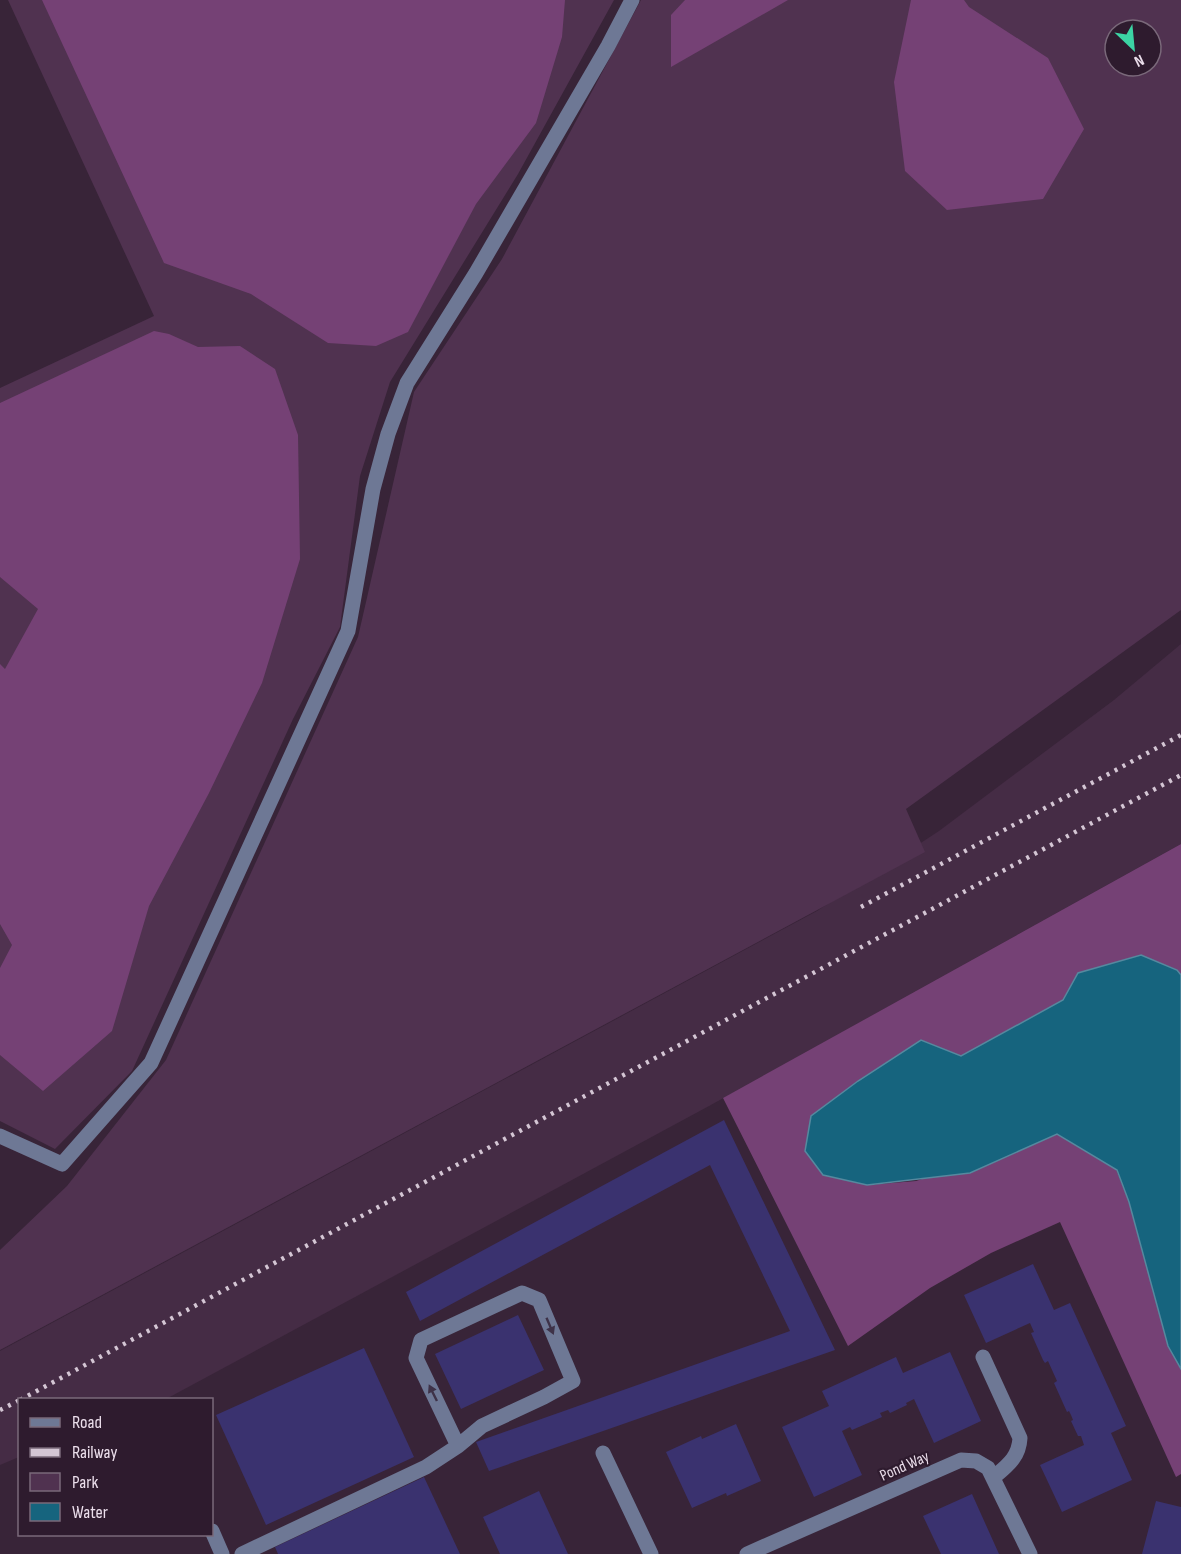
<svg xmlns="http://www.w3.org/2000/svg" width="1181" height="1554" font-family="'Sofia Sans Condensed',sans-serif">
	<style>
		.built { fill: #452c45 }
		.green { fill: #503250; fill-rule: evenodd }
		.forest { fill: #754175 }
		.water { fill: #16647e; stroke: #56899f; stroke-width: 1.5 }
		.building { fill: #3a326f }
		.lines { fill: none; stroke-linecap: round; stroke-linejoin: round }
		.minor { stroke: #6e7895; stroke-width: 15 }
		.rail { stroke: #d4c6d4; stroke-width: 4.5; stroke-dasharray: 3 6; stroke-linecap: butt }
		.oneway { fill: #3e3248 }
		.labels { text-anchor: middle; stroke-width: 4.5; stroke-linejoin: round; paint-order: stroke }
		.street-label { font-size: 16px; fill: #ebdeeb; stroke: #2e1b2e }
	</style>
	<rect width="100%" height="100%" fill="#382438"/>
	<path class="built" d="M1181 644V844L709 1106 166 1399 20 1400 19 1457 0 1465V1351L817 911 939 831 1114 700Z"/>
	<path class="green" d="M8 0H614L518 174 390 382 360 476 340 627 293 719 132 1071 55 1149 0 1121V388L154 316Z
		M641 0H1181V610L906 809 925 852 0 1350V1250L67 1186 166 1060 358 637 414 392 502 259ZM1115 30H1151V66H1115Z"/>
	<path class="forest" d="M42 0H565L562 37 536 123 476 204 408 332 376 346 328 343 251 294 164 263Z
		M685 0H788L671 67V15Z
		M911 0H964L969 7 1048 58 1084 129 1043 199 947 210 905 171 894 82Z
		M154 331 169 334 198 347 240 346 275 369 298 435 300 559 262 683 209 793 149 906 112 1031 43 1091 0 1055V968L12 945 0 924V664L5 669 38 609 0 577V403Z
		M1181 844V975L1177 970 1141 955 1078 973 1063 1000 961 1056 921 1040 858 1081 811 1116 823 1175 867 1185 916 1181 1057 1134 1116 1169 1129 1202 1168 1346 1181 1369V1474L1176 1477 1060 1222 991 1253 930 1288 848 1346 723 1098Z"/>
	<path class="water" d="M1141 955 1177 970 1181 975V1369L1168 1346 1129 1202 1117 1170 1057 1134 970 1173 867 1185 823 1175 805 1151 811 1116 858 1081 921 1040 961 1056 1063 1000 1078 973Z"/>
	<path class="building" d="M724 1120 835 1350 489 1471 476 1442 790 1331 710 1165 420 1321 406 1292Z
		M1033 1264 1054 1310 1070 1303 1126 1426 1111 1433 1132 1480 1062 1512 1040 1465 1084 1445 1081 1436H1078L1071 1421 1073 1420 1071 1415 1069 1411 1067 1412 1054 1383 1057 1381 1048 1361 1045 1363 1043 1360 1031 1333 1034 1332 1030 1323 986 1343 964 1295Z
		M518 1315 544 1370 461 1409 435 1354Z
		M364 1348 414 1457 266 1525 216 1415Z
		M950 1352 981 1421 934 1443 914 1399 906 1403 907 1405 890 1413 888 1410 880 1413 882 1417 852 1430 850 1427 842 1431 862 1475 814 1497 782 1427 829 1406 822 1391 870 1369 896 1357 903 1373Z
		M736 1424 761 1481 727 1496 726 1493 692 1508 666 1452 701 1436 702 1439Z
		M424 1477 460 1554H278L275 1547Z
		M539 1491 568 1554H500L483 1517Z
		M972 1494 999 1554H941L923 1516Z
		M1156 1501 1181 1507V1554H1142Z"/>
	<g class="lines">
		<path class="minor" d="M0 1136 62 1164 151 1063 348 631 373 489 388 434 407 383 476 273 608 46 632 0
			M983 1357 1020 1438C1019 1457 1008 1465 994 1477
			M603 1453 651 1554
			M212 1531 222 1554
			M242 1554 426 1467 458 1446 482 1426 544 1397 573 1381 539 1300 522 1293 421 1340 416 1358 458 1446
			M747 1554 961 1460 976 1461 988 1468 1030 1554"/>
		<path class="rail" d="M861 907 1181 735
			M20 1400 1181 775
			M0 1410 20 1400"/>
	</g>
	<defs><path id="oneway-solid" d="M-6-.8H1V-3.2L6.5 0L1 3.2V.8H-6Z" transform="scale(1.5)"/></defs>
	<g class="oneway">
		<use href="#oneway-solid" transform="translate(550 1326) rotate(67)"/>
		<use href="#oneway-solid" transform="translate(433 1393) rotate(-116)"/>
	</g>
	<g class="labels">
		<g class="street-label">
			<text transform="translate(904 1465) rotate(-24)" y="6">Pond Way</text>
		</g>
	</g>
	<rect x="18" y="1398" width="195" height="138" fill="#2e1b2e" stroke="#7a697a" stroke-width="1.5"/>
	<rect x="30" y="1418" width="30" height="9" fill="#6e7895" stroke="#7a697a" stroke-width="1.5"/>
	<text x="72" y="1428" font-size="18" fill="#ebdeeb">Road</text>
	<rect x="30" y="1448" width="30" height="9" fill="#d4c6d4" stroke="#7a697a" stroke-width="1.5"/>
	<text x="72" y="1458" font-size="18" fill="#ebdeeb">Railway</text>
	<rect x="30" y="1473" width="30" height="18" fill="#503250" stroke="#7a697a" stroke-width="1.5"/>
	<text x="72" y="1488" font-size="18" fill="#ebdeeb">Park</text>
	<rect x="30" y="1503" width="30" height="18" fill="#16647e" stroke="#7a697a" stroke-width="1.5"/>
	<text x="72" y="1518" font-size="18" fill="#ebdeeb">Water</text>
	<g transform="translate(1133 48) rotate(154)"><circle r="28" fill="#2e1b2e" stroke="#7a697a" stroke-width="1.5"/>
	<path d="M0-4.5L10 22L0 15L-10 22Z" fill="#3cd4a4"/>
	<text y="-9" font-size="16" font-weight="bold" text-anchor="middle" fill="#ebdeeb">N</text>
	</g>
</svg>
